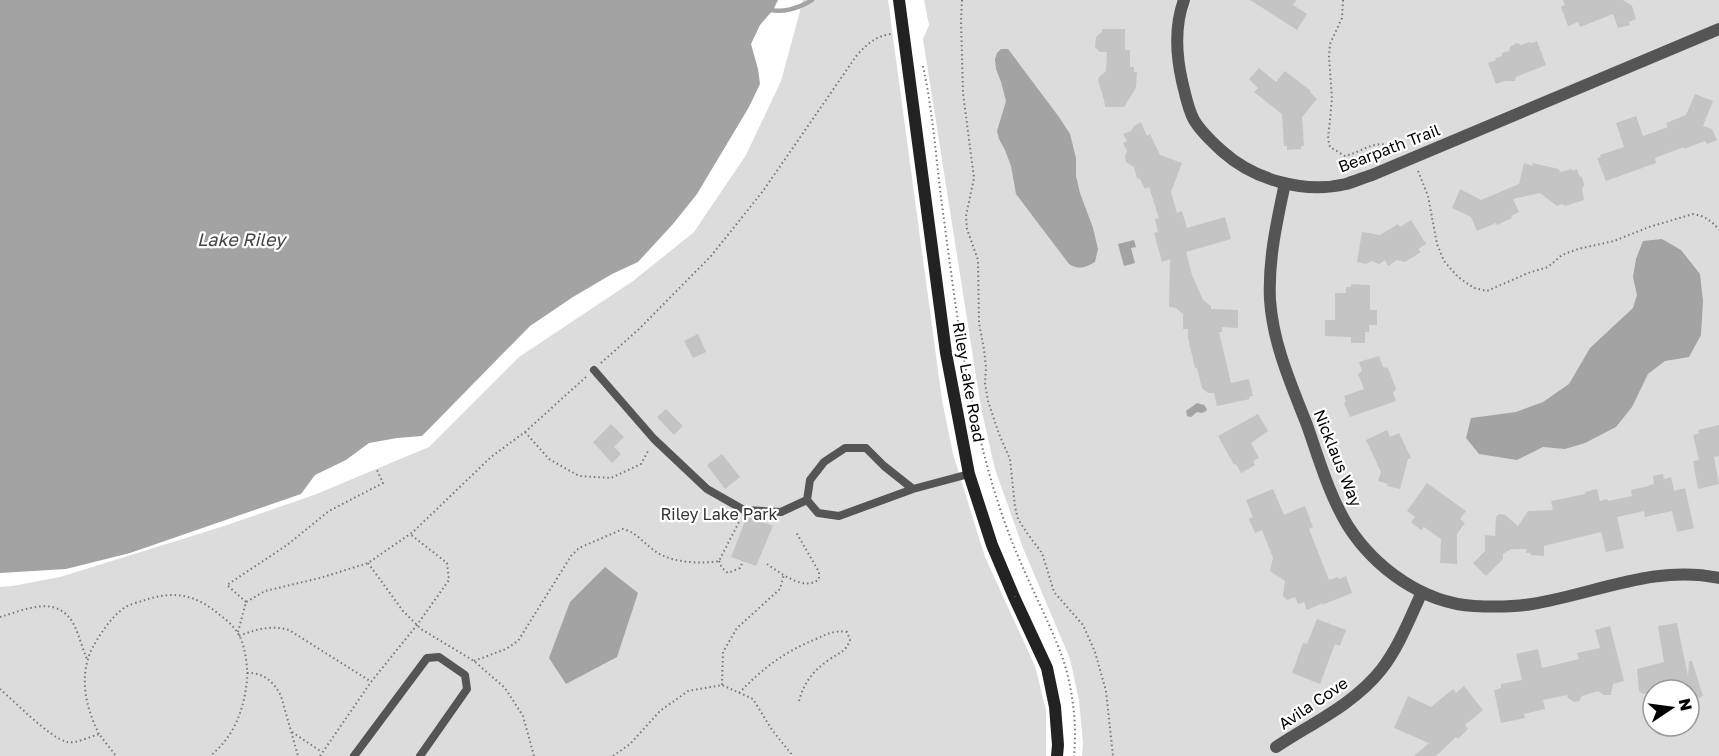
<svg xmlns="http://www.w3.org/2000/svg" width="1719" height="756" font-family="'Golos Text',sans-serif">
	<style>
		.green { fill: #dcdcdc; fill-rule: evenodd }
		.water { fill: #a3a3a3 }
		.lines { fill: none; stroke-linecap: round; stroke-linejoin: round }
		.stream { stroke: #a3a3a3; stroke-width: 4.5 }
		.building { fill: #c4c4c4 }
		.path { stroke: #777; stroke-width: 2; stroke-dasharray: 1.5 3; stroke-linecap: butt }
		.lane { stroke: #555; stroke-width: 8 }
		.street { stroke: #555; stroke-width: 12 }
		.secondary { stroke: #222; stroke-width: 12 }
		.labels { text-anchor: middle; stroke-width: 4.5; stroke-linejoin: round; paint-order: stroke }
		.street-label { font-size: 16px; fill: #000; stroke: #fff }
		.park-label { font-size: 16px; fill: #333; stroke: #fff }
		.water-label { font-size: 18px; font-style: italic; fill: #444; stroke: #fff }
	</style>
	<rect width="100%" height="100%" fill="#fff"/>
	<path class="green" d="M803 0H888L942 400 953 454 985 557 1035 666 1046 710V756H0V587L12 586 60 577 221 527 314 495 429 447 519 357 633 281 694 232 746 155 781 81Z
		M924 0H1719V756H1082L1083 744 1079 700 1070 659 1023 548 995 469 981 408 923 39 929 25ZM1653 690H1689V726H1653Z"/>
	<path class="water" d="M0 0H778L773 10 760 25 751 44 758 69 760 84 749 107 697 194 673 224 638 262 612 274 573 297 530 326 422 436 397 438 369 443 346 460 315 475 301 494 130 553 66 569 0 573Z
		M1001 49H1008L1059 117 1070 134 1076 158V176L1080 193 1093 228 1098 249 1095 262C1085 268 1079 270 1069 264L1016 194 1011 166 1005 150 999 139 997 131 1006 101 1001 82 996 69 995 59 997 53Z
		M1662 239 1681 250 1700 274 1703 301 1701 335 1689 357 1665 361 1648 374 1632 407 1616 427 1585 443 1565 449 1543 447 1517 460 1479 454 1466 438 1471 418 1516 412 1543 402 1569 384 1590 348 1633 308 1637 295 1633 277 1636 259 1643 241Z
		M1134 240 1136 247 1131 248 1135 263 1124 266 1118 244Z
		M1197 403 1204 405 1207 409 1206 411 1202 413 1197 412 1191 417 1187 416 1186 411Z
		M605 567 638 593 617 657 566 684 549 658 570 602Z"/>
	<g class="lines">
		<path class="stream" d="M767 9C781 14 800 8 812 0"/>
	</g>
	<path class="building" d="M1250 0H1296L1293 5 1307 14 1297 30Z
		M1563 0H1623L1632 6 1636 19 1629 22 1630 25 1618 28 1613 14 1580 27 1578 22 1568 26 1561 7 1565 5Z
		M1102 29H1125V50H1130V67H1134V72H1137L1136 88 1124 107H1105L1104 100 1098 80 1099 77 1106 71 1107 52H1100L1095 47 1096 37 1102 32Z
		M1537 41 1546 65 1516 77 1515 81H1505L1496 84 1488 63 1496 60 1495 58 1502 56V53L1509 51 1510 47 1517 43 1521 45 1529 42 1532 43Z
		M1259 68 1276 82 1285 71 1311 91 1310 92 1317 99 1302 117 1304 146H1301V149L1287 150V146H1284L1282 114 1254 92 1258 88 1249 79Z
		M1695 94 1713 101 1703 126 1712 129 1717 140 1707 144 1705 141 1684 149V147L1655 158 1656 163 1606 181 1597 158 1601 157 1600 155 1624 147 1616 123 1636 116 1643 136 1668 127 1666 123 1686 115Z
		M1141 122 1147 136 1150 134 1160 155 1182 163 1171 192 1177 213 1182 211 1187 228 1225 217 1231 239 1186 252 1192 275 1203 300 1211 306V309L1238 310V328L1222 327V332H1219L1231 383 1249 379 1253 396 1249 397 1250 399 1217 406 1214 393H1208L1202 388 1197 368H1195L1188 338V329H1183V314L1176 308 1169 307 1170 259 1162 262 1154 233 1158 232 1155 219 1159 218 1149 187 1145 189 1140 179 1137 178 1134 167 1126 162 1125 156 1127 151 1123 143 1127 141 1123 134 1131 131 1134 126Z
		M1524 163 1533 166 1532 163 1559 169 1560 172 1572 169V171L1577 169 1579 176 1582 177 1584 185 1582 189 1584 200 1565 206 1562 204 1557 206 1540 193 1513 199 1519 212 1511 216 1512 218 1497 225 1496 223 1477 231 1471 217 1452 208 1460 189 1481 200 1519 184Z
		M1411 220 1426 244 1418 249 1421 252 1405 262 1397 260 1388 266 1385 260 1379 264 1372 261 1366 264 1357 262 1362 232 1380 235 1398 224 1400 227Z
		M1351 284 1370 285V310H1377V325H1369V332H1365V343H1351V337L1325 336V320H1335V293H1346V287H1351Z
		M698 334 706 352 693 358 684 341Z
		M1379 356 1383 367 1388 368 1396 389 1393 393 1396 401 1350 417 1344 403 1346 402 1344 396 1364 389 1358 374 1362 371 1359 362Z
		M666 409 683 426 674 435 657 417Z
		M1258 414 1268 431 1251 443 1259 458 1253 461 1255 465 1241 473 1236 464 1234 465 1218 436Z
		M611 424 624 437 614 447 621 454 612 463 593 442Z
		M1719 425V456L1714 457 1719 484 1698 489 1693 461 1699 460 1693 435 1699 433 1698 430Z
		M1387 430 1390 437 1399 433 1411 458 1408 459 1400 489 1387 486 1388 484 1378 481 1381 472 1366 440Z
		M722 454 740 477 725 489 707 465Z
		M1663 474 1664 479 1671 477 1674 491 1685 488 1694 528 1677 532 1672 511 1645 517 1644 511 1617 517 1624 548 1606 552 1601 532 1544 546V556L1530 555 1531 553H1526L1527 549H1511L1503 554V559L1486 576 1473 563 1485 551V535L1495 536 1496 517 1499 514 1505 515 1518 526 1528 511 1553 510 1551 501 1585 494V492L1597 489 1600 501 1607 499 1608 501 1632 496 1631 490 1649 486V485L1654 484 1653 476Z
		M1427 483 1466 511 1460 519 1465 523 1457 534V564L1440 563 1441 539 1424 527 1421 530 1411 522 1415 517 1407 511Z
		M1273 489 1284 515 1305 506 1313 527 1309 529 1329 580 1338 577 1339 579 1346 576 1352 593 1322 605 1323 603 1307 610 1304 602 1298 604 1295 597 1287 600 1283 596 1285 581 1270 571 1273 558 1262 530 1255 533 1249 519 1253 517 1246 500Z
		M747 516 773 526 756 566 731 557Z
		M1317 619 1346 630 1340 646 1335 644 1320 684 1292 673 1303 643 1307 644Z
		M1677 623 1688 676 1689 661H1692L1703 696 1689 703V690L1654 688 1648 693 1643 694 1639 691 1637 669 1664 662 1658 626Z
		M1610 626 1624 681 1613 684 1611 695H1604L1598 691 1582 696 1579 701 1574 702 1568 698 1567 695 1543 700 1545 709 1524 714 1525 718 1501 723 1494 690 1501 688V684L1522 680 1516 654 1538 649 1542 668 1579 659 1577 653 1600 648 1595 630Z
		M1464 686 1483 710 1465 725 1468 729 1458 739 1456 737 1436 756H1414L1429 743 1394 728 1408 696 1431 707 1453 689 1456 693Z"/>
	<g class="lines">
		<path class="path" d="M962 0 961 20 963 93 974 178 966 216 967 229 978 260 979 323 984 349 986 368 985 383 988 401 999 434 1010 459 1015 507 1018 519 1027 533 1042 553 1054 592 1083 625 1095 652 1106 691 1113 756
			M1343 0 1342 18 1330 44 1329 56 1332 99 1328 139 1330 147 1345 156C1363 152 1379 135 1396 151
			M923 66C933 112 936 159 942 205 958 323 971 444 1017 554 1032 590 1051 625 1064 662 1073 691 1077 726 1074 756
			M1418 171 1428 196 1437 244 1444 261 1458 277 1474 288 1487 291 1528 273 1548 267 1562 255 1578 249 1614 241 1649 227 1693 214C1705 216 1712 221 1719 230
			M601 363 638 330 711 256 763 191 857 55C867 44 876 36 891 34
			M525 432 549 459 579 476 611 478 641 464 649 449
			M719 561 722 568 728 573 740 568 743 561
			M368 563 403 611 421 629 474 661 505 688 523 716 534 756
			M767 564C780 573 805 592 819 579V572L796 532
			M246 602 227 585 287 545 329 511 383 483 376 468
			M0 617C25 610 56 594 73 623 79 634 82 648 87 659
			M238 632 246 602 265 591 320 578 368 563 413 532 491 457 525 432 586 377
			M239 636C256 629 272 625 289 630L370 681
			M474 661 506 649 518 641 571 556 579 548 623 529C637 532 646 546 658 553 674 563 702 564 719 561L740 520
			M247 673C263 672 274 682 281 696L298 756
			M722 685 723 652 737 628 780 589 784 574
			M0 689C14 701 50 738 67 742 76 744 89 737 99 734L116 756
			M739 693C763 668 784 652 816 639 827 634 834 630 847 632L850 640C845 653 840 652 830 659 814 670 804 682 799 701
			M292 732 322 752
			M99 734C88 712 80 685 88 659 90 651 95 643 100 635 107 625 114 615 124 608 130 604 139 602 145 600 175 590 197 595 221 616 227 620 233 626 237 632 245 642 248 668 247 680 244 710 234 737 210 756
			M320 756 371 682 417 625 449 580 447 563 410 534
			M613 756 630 744 660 711 688 691 722 685 753 699 772 730 793 756"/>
		<path class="lane" d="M594 370 654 439 707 489 744 510 781 512 807 500
			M913 489 839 516 818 513 807 500 810 480 824 462 845 448H866L884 466 913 489 969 474
			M354 756 427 658 439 657 465 675 467 689 420 756"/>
		<path class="street" d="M1184 0C1174 27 1176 54 1182 81 1185 93 1188 110 1194 120 1201 132 1212 142 1222 151 1254 180 1304 194 1346 184 1355 181 1363 178 1372 175L1719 29
			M1285 183C1277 221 1268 260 1270 300 1273 344 1291 384 1307 425 1319 459 1329 495 1348 526 1375 568 1423 603 1474 606 1493 607 1513 607 1532 604 1595 594 1655 564 1719 578
			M1276 747C1312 723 1353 705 1381 670 1399 647 1410 618 1422 592"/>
		<path class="secondary" d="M899 0 946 353 969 474 992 545 1014 597 1047 668 1055 707 1058 745 1057 756"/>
	</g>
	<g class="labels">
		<g class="street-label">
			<text transform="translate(1389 148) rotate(-21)" y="6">Bearpath Trail</text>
			<text transform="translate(969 382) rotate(80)" y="6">Riley Lake Road</text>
			<text transform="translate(1338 458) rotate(68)" y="6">Nicklaus Way</text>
			<text transform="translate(1313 703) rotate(-34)" y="6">Avila Cove</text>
		</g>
		<g class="park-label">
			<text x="719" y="520">Riley Lake Park</text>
		</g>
		<g class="water-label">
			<text x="241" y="246">Lake Riley</text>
		</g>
	</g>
	<g transform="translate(1671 708) rotate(77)"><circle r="28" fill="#ffffff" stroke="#999999" stroke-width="1.5"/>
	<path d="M0-4.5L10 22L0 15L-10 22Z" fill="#000000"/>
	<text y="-9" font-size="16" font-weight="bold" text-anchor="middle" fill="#000000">N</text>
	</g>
</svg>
